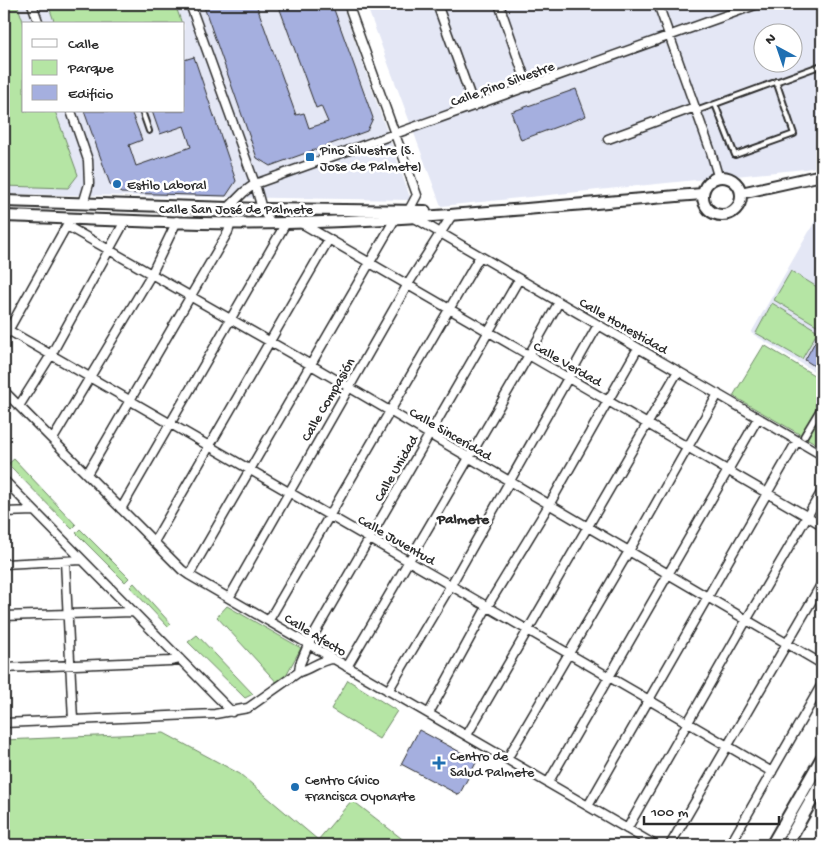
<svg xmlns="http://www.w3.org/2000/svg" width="826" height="849" font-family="'Gochi Hand',sans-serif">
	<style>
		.built { fill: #e4e7f5; fill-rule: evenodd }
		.green { fill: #b5e5a4; stroke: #708868 }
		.building { fill: #a5afdf; stroke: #2b2b2b }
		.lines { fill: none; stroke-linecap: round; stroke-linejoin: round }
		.service-casing { stroke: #2b2b2b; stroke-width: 8 }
		.pedestrian-casing { stroke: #2b2b2b; stroke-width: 9 }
		.minor-casing { stroke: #2b2b2b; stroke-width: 11 }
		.tertiary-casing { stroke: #2b2b2b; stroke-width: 14 }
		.secondary-casing { stroke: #2b2b2b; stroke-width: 15 }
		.service { stroke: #fff; stroke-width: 4 }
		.pedestrian { stroke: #fff; stroke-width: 5.5 }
		.minor { stroke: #fff; stroke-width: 8 }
		.tertiary { stroke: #fff; stroke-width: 10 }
		.secondary { stroke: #fff; stroke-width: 11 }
		.poi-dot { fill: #1f6fb2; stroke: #fff; stroke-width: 2 }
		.labels { text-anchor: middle; stroke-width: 5; stroke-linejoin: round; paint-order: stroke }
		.street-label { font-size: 14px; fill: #2b2b2b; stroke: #fff }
		.poi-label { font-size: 14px; fill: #2b2b2b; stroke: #fff; text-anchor: start }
		.neighbourhood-label { font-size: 15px; font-weight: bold; fill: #2b2b2b; stroke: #fff }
	</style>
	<rect width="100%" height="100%" fill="#fff"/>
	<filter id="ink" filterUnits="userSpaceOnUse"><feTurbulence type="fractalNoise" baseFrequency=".02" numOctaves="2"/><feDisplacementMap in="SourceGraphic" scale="10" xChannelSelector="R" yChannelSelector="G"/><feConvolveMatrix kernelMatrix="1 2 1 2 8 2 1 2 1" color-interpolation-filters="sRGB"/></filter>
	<g filter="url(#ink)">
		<path class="built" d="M4 4H342L411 200 4 194ZM24 24H184V111H24Z
			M366 4H822V166L805 169 441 206ZM764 32H794V62H764Z
			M822 209V376L751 333Z"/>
		<path class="green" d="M4 4H17L24 24V111H55L78 175 68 188 4 186Z
			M48 4H175L182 24H55Z
			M791 271 822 290V323L820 327 774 300Z
			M772 303 818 331 802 359 756 333Z
			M764 345 822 380V447L733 396Z
			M14 459 76 525 72 529 8 464Z
			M80 529 129 578 125 582 76 533Z
			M134 583 171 624 168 627 130 587Z
			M227 606 301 648 280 686 217 617Z
			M197 635 253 694 245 698 188 642Z
			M348 680 397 711 379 739 331 709Z
			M164 733 240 774 318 840 352 800 410 845H4V740Z"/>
		<path class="building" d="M203 4H256L296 115 304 113 309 128 328 122 321 106 316 108 278 4H332L373 118 367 131 270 166 257 158Z
			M194 57 236 181 226 196 121 193 110 184 84 111H131L142 140 129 145 136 166 191 147 184 126 160 134 152 111H184V60Z
			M576 89 586 116 521 140 511 112Z
			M822 329V371L805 360Z
			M419 730 477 761 459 795 401 764Z"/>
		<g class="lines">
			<g class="service-casing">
				<path id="service" d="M715 104 735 155 794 134 776 81
					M142 111 149 131
					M696 111 822 65"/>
			</g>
			<g class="pedestrian-casing">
				<path id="pedestrian" d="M804 436 822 406"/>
			</g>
			<g class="minor-casing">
				<path id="minor" d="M32 4 39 24
					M190 4 255 184 262 209 271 223
					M348 4 417 195 409 210 413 217 822 455
					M437 4 474 106
					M499 4 528 87
					M658 4 711 152 718 176
					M71 111 88 160 89 184 83 204
					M608 139 695 107
					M228 208 244 192 255 184 758 4
					M301 223 822 525
					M67 226 311 365 822 664
					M8 330 649 700 772 772
					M4 338 68 223
					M4 391 182 570 189 575 655 845
					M19 406 51 355 125 221
					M53 439 151 275 177 221
					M87 474 228 232 231 223
					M4 480 232 712
					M121 509 286 223
					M4 512 34 511
					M154 542 329 239
					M65 561 73 720
					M4 564 81 560
					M189 575 395 219
					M229 598 408 284 452 215
					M4 616 132 612
					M269 620 480 256
					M347 667 529 355 559 302
					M4 668 170 661 180 659
					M299 672 300 664 308 645 519 279
					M388 691 451 585 598 325
					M429 713 487 607 549 505 638 348
					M4 723 215 714 248 708 299 672C311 669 319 660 333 659
					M467 735 678 371
					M507 759 629 551 718 394
					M548 783 758 418
					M588 806 797 441
					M627 829 747 619 822 491
					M670 845 822 583
					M730 845 822 684"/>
			</g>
			<g class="tertiary-casing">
				<path id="tertiary" d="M703 196a19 19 0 1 1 38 0a19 19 0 1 1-38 0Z
					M741 193 822 175
					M4 201 262 209 425 211
					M4 216C98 219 193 225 287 223 426 220 564 205 702 194"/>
			</g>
			<g class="secondary-casing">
				<path id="secondary" d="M772 845 822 758
					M786 845 822 782"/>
			</g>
			<use href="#service" class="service"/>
			<use href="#pedestrian" class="pedestrian"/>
			<use href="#minor" class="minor"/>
			<use href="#tertiary" class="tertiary"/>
			<use href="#secondary" class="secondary"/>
		</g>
	</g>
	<g class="poi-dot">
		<rect x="305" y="152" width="10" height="10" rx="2.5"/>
		<circle cx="117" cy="184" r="5"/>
		<path d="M436.5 755.5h5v5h5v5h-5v5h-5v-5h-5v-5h5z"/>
		<circle cx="295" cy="787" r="5"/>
	</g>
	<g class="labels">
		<g class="street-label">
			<text transform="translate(502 83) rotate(-20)" y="5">Calle Pino Silvestre</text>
			<text x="236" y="213">Calle San José de Palmete</text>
			<text transform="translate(624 325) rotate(30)" y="5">Calle Honestidad</text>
			<text transform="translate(568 363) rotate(30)" y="5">Calle Verdad</text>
			<text transform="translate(327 399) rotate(-60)" y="5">Calle Compasión</text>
			<text transform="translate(451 433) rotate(30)" y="5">Calle Sinceridad</text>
			<text transform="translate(395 468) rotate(-60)" y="5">Calle Unidad</text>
			<text transform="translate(397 539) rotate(30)" y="5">Calle Juventud</text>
			<text transform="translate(316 634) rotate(31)" y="5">Calle Afecto</text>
		</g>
		<g class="poi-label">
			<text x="320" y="154">Pino Silvestre (S.<tspan x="320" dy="16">Jose de Palmete)</tspan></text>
			<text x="127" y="189">Estilo Laboral</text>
			<text x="450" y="760">Centro de<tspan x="450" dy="16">Salud Palmete</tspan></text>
			<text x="305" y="784">Centro Cívico<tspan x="305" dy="16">Francisca Oyonarte</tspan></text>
		</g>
		<g class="neighbourhood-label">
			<text x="463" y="523">Palmete</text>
		</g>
	</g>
	<rect width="826" height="849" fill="none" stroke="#fff" stroke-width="20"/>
	<rect x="10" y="10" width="806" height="829" fill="none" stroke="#2b2b2b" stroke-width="2" filter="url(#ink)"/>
	<rect x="22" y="22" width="162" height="90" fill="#ffffff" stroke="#aaaaaa"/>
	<rect x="32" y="39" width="25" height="8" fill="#ffffff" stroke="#aaaaaa"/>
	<text x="68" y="48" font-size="15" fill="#2b2b2b">Calle</text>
	<rect x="32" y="60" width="25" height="15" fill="#b5e5a4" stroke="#aaaaaa"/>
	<text x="68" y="72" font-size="15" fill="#2b2b2b">Parque</text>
	<rect x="32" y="85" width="25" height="15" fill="#a5afdf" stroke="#aaaaaa"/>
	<text x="68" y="98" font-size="15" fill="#2b2b2b">Edificio</text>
	<g transform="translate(778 48) rotate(320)"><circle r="24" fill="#ffffff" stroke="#aaaaaa"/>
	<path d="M0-4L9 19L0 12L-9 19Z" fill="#1f6fb2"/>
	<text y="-8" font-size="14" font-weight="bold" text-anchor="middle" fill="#2b2b2b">N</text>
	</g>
	<path d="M644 816v8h135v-8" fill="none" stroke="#2b2b2b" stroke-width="2.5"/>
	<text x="651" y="816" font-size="15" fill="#2b2b2b" stroke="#ffffff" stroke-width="4" paint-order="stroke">100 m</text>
</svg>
